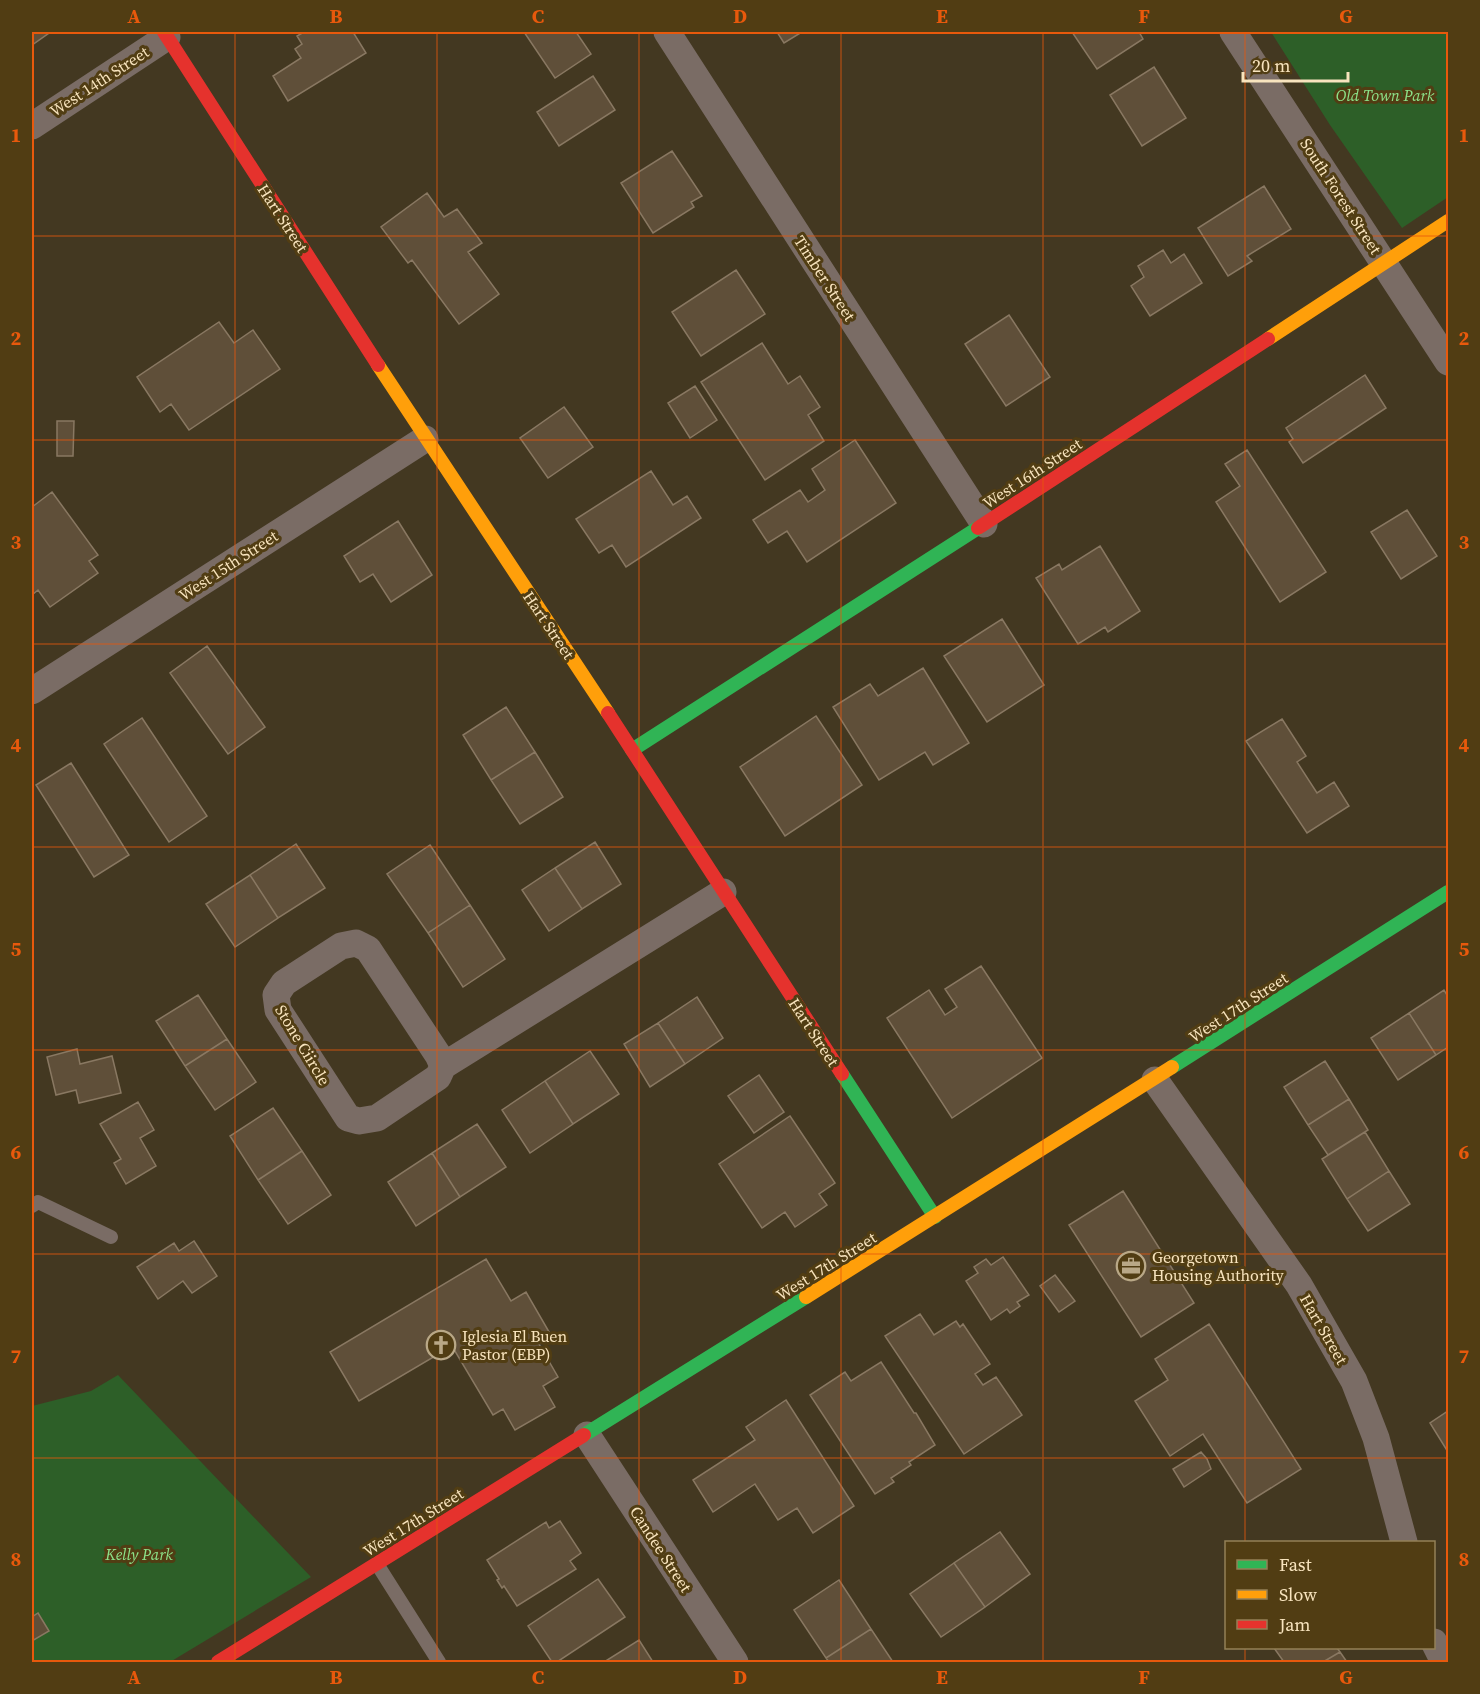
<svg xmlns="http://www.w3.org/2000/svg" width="1480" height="1694" font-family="'Source Serif 4',serif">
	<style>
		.green { fill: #2d5f28 }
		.building { fill: #5f4f39; stroke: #897862; stroke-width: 1.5 }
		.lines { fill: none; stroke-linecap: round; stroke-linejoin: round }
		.lane { stroke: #7a6c65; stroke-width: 14 }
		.street { stroke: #7a6c65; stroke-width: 27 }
		.fast { stroke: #30b455; stroke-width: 14 }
		.slow { stroke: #ff9f0a; stroke-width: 14 }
		.jam { stroke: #e5322d; stroke-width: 14 }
		.grid { fill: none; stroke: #e8590c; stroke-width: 1.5; stroke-opacity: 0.55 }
		.labels { text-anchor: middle; stroke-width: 6; stroke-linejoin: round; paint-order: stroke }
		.street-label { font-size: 16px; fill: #f8e4be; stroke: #513d13 }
		.park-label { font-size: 16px; font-style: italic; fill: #8ce289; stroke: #513d13 }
		.poi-label { font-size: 16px; fill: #f8e4be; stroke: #513d13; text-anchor: start }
		.neatline { fill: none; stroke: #e8590c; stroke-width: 2 }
		.grid-label { font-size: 20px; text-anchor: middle; font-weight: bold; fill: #e8590c }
	</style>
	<rect width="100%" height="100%" fill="#433821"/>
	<path class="green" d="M1271 32H1448V197L1402 228 1330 125Z
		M118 1375 311 1577 170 1662H32V1406L91 1391Z"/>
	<path class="building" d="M32 32H49V33L32 45Z
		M304 32H353L366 53 288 101 273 76 301 58 295 49 302 44 297 36Z
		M524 32H576L591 54 555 78Z
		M777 32H802L784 43Z
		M1072 32H1139L1143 39 1097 69Z
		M1154 67 1186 118 1142 146 1110 95Z
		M593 76 615 110 559 146 537 112Z
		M672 151 702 196 691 202 694 207 653 233 621 183Z
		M1264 186 1291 229 1247 256 1252 261 1228 276 1198 228Z
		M427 193 444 217 457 209 482 243 468 252 499 294 459 324 412 260 408 263 381 227Z
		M1163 250 1171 263 1184 254 1202 283 1150 316 1131 286 1144 277 1138 266Z
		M736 270 765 314 701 356 672 312Z
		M1009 315 1050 377 1006 406 965 344Z
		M219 322 234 343 253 330 280 369 189 430 171 404 160 412 137 377Z
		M762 343 788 384 800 376 820 407 808 415 824 441 765 480 701 382Z
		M1365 375 1386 408 1303 463 1289 442 1293 439 1286 428Z
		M695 386 717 420 690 438 668 403Z
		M564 407 593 447 548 478 520 438Z
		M57 421H74L73 456H57Z
		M855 440 896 503 807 562 787 531 768 543 753 520 800 490 808 502 825 490 812 469Z
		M1247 450 1326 572 1280 602 1216 502 1240 486 1225 464Z
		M651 471 673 505 687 496 701 518 626 567 612 545 599 553 576 519Z
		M52 492 98 555 89 561 98 573 50 607 38 590 32 595V507Z
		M1407 510 1437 556 1401 579 1371 532Z
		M398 521 432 575 391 602 373 574 360 582 344 556Z
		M1100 546 1140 611 1108 632 1105 627 1078 644 1036 578 1059 564 1062 570Z
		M1002 619 1044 685 987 722 944 656Z
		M207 646 265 727 228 754 170 673Z
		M923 668 969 743 933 765 925 752 879 780 833 707 870 684 878 696Z
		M506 707 535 752 491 780 463 735Z
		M816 716 862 785 785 836 740 767Z
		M142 718 207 816 169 842 104 744Z
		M1282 719 1306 756 1297 762 1317 793 1334 782 1349 806 1307 833 1246 741Z
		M535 752 563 797 520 824 491 780Z
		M71 763 129 855 94 877 36 785Z
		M595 842 621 884 582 909 555 868Z
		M296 844 325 888 278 918 250 875Z
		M430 845 470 905 428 933 387 874Z
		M555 868 582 909 549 931 522 890Z
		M250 875 278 918 235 947 206 904Z
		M470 905 505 959 463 987 428 933Z
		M981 966 1042 1058 952 1118 887 1018 929 990 945 1015 957 1007 945 989Z
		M1444 990 1448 997V1047L1436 1055 1409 1013Z
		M198 995 227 1039 185 1066 156 1021Z
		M697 997 723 1038 685 1064 658 1023Z
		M1409 1013 1436 1055 1398 1080 1371 1038Z
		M658 1023 685 1064 650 1087 624 1044Z
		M227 1039 256 1082 215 1110 185 1066Z
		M77 1049 80 1064 112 1056 121 1093 79 1103 76 1090 56 1095 47 1057Z
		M590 1051 619 1094 573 1124 545 1081Z
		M1325 1061 1349 1099 1308 1125 1284 1087Z
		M759 1075 784 1112 754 1133 728 1096Z
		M545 1081 573 1124 530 1153 502 1110Z
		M1349 1099 1368 1130 1328 1155 1308 1125Z
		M138 1102 154 1130 140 1138 156 1166 126 1184 114 1163 121 1159 100 1124Z
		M273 1108 302 1151 258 1180 230 1136Z
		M790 1116 835 1183 819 1194 827 1205 795 1227 785 1212 762 1228 719 1164Z
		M477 1124 506 1167 460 1197 432 1153Z
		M1365 1132 1389 1171 1347 1199 1322 1159Z
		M302 1151 331 1195 288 1224 258 1180Z
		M432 1153 460 1197 416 1226 388 1182Z
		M1389 1171 1410 1204 1368 1231 1347 1199Z
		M1123 1191 1194 1303 1141 1337 1069 1225Z
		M194 1241 217 1276 192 1293 183 1281 158 1299 137 1267 174 1243 179 1251Z
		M1003 1257 1029 1295 1017 1302 1020 1306 1010 1313 1007 1309 991 1320 966 1281 978 1273 974 1267 986 1259 991 1265Z
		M486 1259 511 1301 526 1292 552 1337 539 1344 558 1377 543 1386 555 1407 515 1430 503 1409 493 1415 452 1346 359 1401 330 1352Z
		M1055 1275 1075 1301 1059 1312 1040 1286Z
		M920 1314 934 1335 956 1321 960 1327 963 1324 990 1364 975 1374 983 1385 996 1377 1022 1415 964 1454 885 1336Z
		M1209 1324 1301 1469 1247 1503 1203 1434 1170 1456 1135 1401 1168 1380 1155 1359Z
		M881 1362 914 1413H916L935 1445 909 1462 911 1465 891 1478 894 1482 875 1494 810 1395 845 1372 851 1381Z
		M786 1400 854 1506 813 1533 797 1508 778 1520 755 1484 713 1512 693 1480 755 1440 746 1427Z
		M1448 1411V1452L1430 1423Z
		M1201 1452 1207 1459 1211 1469 1184 1487 1173 1469Z
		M560 1521 581 1553 570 1561 576 1569 517 1606 504 1586 502 1588 497 1580 499 1579 487 1560 546 1522 549 1528Z
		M1000 1532 1030 1574 985 1607 954 1563Z
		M954 1563 985 1607 941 1637 910 1594Z
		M598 1579 625 1617 557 1662H552L528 1626Z
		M839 1580 871 1629 826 1658 794 1610Z
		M38 1613 49 1631 32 1641V1617Z
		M871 1629 893 1662H829L826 1658Z
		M639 1640 653 1662H604Z
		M1274 1648H1337L1340 1652 1323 1662H1284Z
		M1340 1652 1347 1662H1323Z"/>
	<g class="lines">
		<path class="lane" d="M32 1206 38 1202 111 1237
			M377 1564 439 1662"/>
		<path class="street" d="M667 32 984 524
			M1233 32 1448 362
			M32 126 167 37
			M32 691 425 439
			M443 1066 438 1055 368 949 356 943 341 946 284 983 276 995 278 1010 348 1118 359 1121 377 1118 438 1077 443 1066 723 892
			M1155 1080 1299 1285 1354 1381 1376 1438 1404 1542
			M587 1435 735 1662
			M1434 1642 1444 1662"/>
		<path class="fast" d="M632 750 978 528
			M1172 1067 1448 892
			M842 1074 935 1217
			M584 1435 806 1297"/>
		<path class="slow" d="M1268 339 1448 221
			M378 365 608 713
			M806 1297 1172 1067"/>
		<path class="jam" d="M164 32 378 365
			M978 528 1268 339
			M608 713 842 1074
			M218 1662 584 1435"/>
	</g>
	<path class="grid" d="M235 32V1662M437 32V1662M639 32V1662M841 32V1662M1043 32V1662M1245 32V1542M32 236H1448M32 440H1448M32 644H1448M32 847H1448M32 1050H1448M32 1254H1448M32 1458H1448M1245 1648V1662"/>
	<defs>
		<g id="office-ring" transform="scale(1.5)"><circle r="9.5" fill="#513d13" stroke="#b9a887" stroke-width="1.5"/><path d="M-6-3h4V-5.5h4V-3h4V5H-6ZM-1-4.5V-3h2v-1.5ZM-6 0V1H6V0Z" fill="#b9a887"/></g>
		<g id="church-ring" transform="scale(1.5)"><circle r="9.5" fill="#513d13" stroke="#b9a887" stroke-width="1.5"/><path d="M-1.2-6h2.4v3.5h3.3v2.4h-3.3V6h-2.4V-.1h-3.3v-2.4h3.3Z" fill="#b9a887"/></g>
	</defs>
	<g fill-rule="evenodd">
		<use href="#office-ring" x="1131" y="1266"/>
		<use href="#church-ring" x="441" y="1345"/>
	</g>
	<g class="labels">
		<g class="street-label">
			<text transform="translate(99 81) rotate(-33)" y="6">West 14th Street</text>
			<text transform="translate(1341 196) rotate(57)" y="6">South Forest Street</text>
			<text transform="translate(283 218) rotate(57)" y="6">Hart Street</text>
			<text transform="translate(825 278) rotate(57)" y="6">Timber Street</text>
			<text transform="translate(1032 473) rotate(-33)" y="6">West 16th Street</text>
			<text transform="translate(228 565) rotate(-33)" y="6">West 15th Street</text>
			<text transform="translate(549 625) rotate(56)" y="6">Hart Street</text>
			<text transform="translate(1238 1007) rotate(-33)" y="6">West 17th Street</text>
			<text transform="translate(814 1032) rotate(57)" y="6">Hart Street</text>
			<text transform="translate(303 1045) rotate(59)" y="6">Stone Ciircle</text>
			<text transform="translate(826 1266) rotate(-32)" y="6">West 17th Street</text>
			<text transform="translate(1324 1329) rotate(60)" y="6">Hart Street</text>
			<text transform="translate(413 1522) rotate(-32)" y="6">West 17th Street</text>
			<text transform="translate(661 1549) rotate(57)" y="6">Candee Street</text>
		</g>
		<g class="park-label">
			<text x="1385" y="101">Old Town Park</text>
			<text x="139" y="1560">Kelly Park</text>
		</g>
		<g class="poi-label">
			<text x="1152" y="1263">Georgetown<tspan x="1152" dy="18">Housing Authority</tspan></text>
			<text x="462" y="1342">Iglesia El Buen<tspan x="462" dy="18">Pastor (EBP)</tspan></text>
		</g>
	</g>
	<rect width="1480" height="1694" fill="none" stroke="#513d13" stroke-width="66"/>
	<rect x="1225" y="1541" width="210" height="108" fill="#513d13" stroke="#948057" stroke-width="1.5"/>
	<rect x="1237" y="1560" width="30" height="9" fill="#30b455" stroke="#948057" stroke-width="1.5"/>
	<text x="1279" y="1571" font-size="18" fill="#f8e4be">Fast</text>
	<rect x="1237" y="1590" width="30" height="9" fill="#ff9f0a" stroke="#948057" stroke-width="1.5"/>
	<text x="1279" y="1601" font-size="18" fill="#f8e4be">Slow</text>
	<rect x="1237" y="1620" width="30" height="9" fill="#e5322d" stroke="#948057" stroke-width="1.5"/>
	<text x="1279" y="1631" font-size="18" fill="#f8e4be">Jam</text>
	<path d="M1243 72v9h105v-9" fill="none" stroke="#f8e4be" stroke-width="3"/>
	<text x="1252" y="72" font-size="18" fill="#f8e4be" stroke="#513d13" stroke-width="4.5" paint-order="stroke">20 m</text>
	<rect x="33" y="33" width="1414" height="1628" class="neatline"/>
	<g class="grid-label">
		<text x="134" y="23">A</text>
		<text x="336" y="23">B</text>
		<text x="538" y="23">C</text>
		<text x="740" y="23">D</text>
		<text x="942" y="23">E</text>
		<text x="1144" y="23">F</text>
		<text x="1346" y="23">G</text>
		<text x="16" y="142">1</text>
		<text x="1464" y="142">1</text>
		<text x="16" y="345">2</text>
		<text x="1464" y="345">2</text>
		<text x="16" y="549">3</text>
		<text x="1464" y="549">3</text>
		<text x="16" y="752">4</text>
		<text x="1464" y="752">4</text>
		<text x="16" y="956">5</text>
		<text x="1464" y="956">5</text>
		<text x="16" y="1159">6</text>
		<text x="1464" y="1159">6</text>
		<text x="16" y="1363">7</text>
		<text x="1464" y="1363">7</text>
		<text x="16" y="1566">8</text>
		<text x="1464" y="1566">8</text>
		<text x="134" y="1684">A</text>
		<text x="336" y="1684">B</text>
		<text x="538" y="1684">C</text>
		<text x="740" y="1684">D</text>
		<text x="942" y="1684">E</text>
		<text x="1144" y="1684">F</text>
		<text x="1346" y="1684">G</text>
	</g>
</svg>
